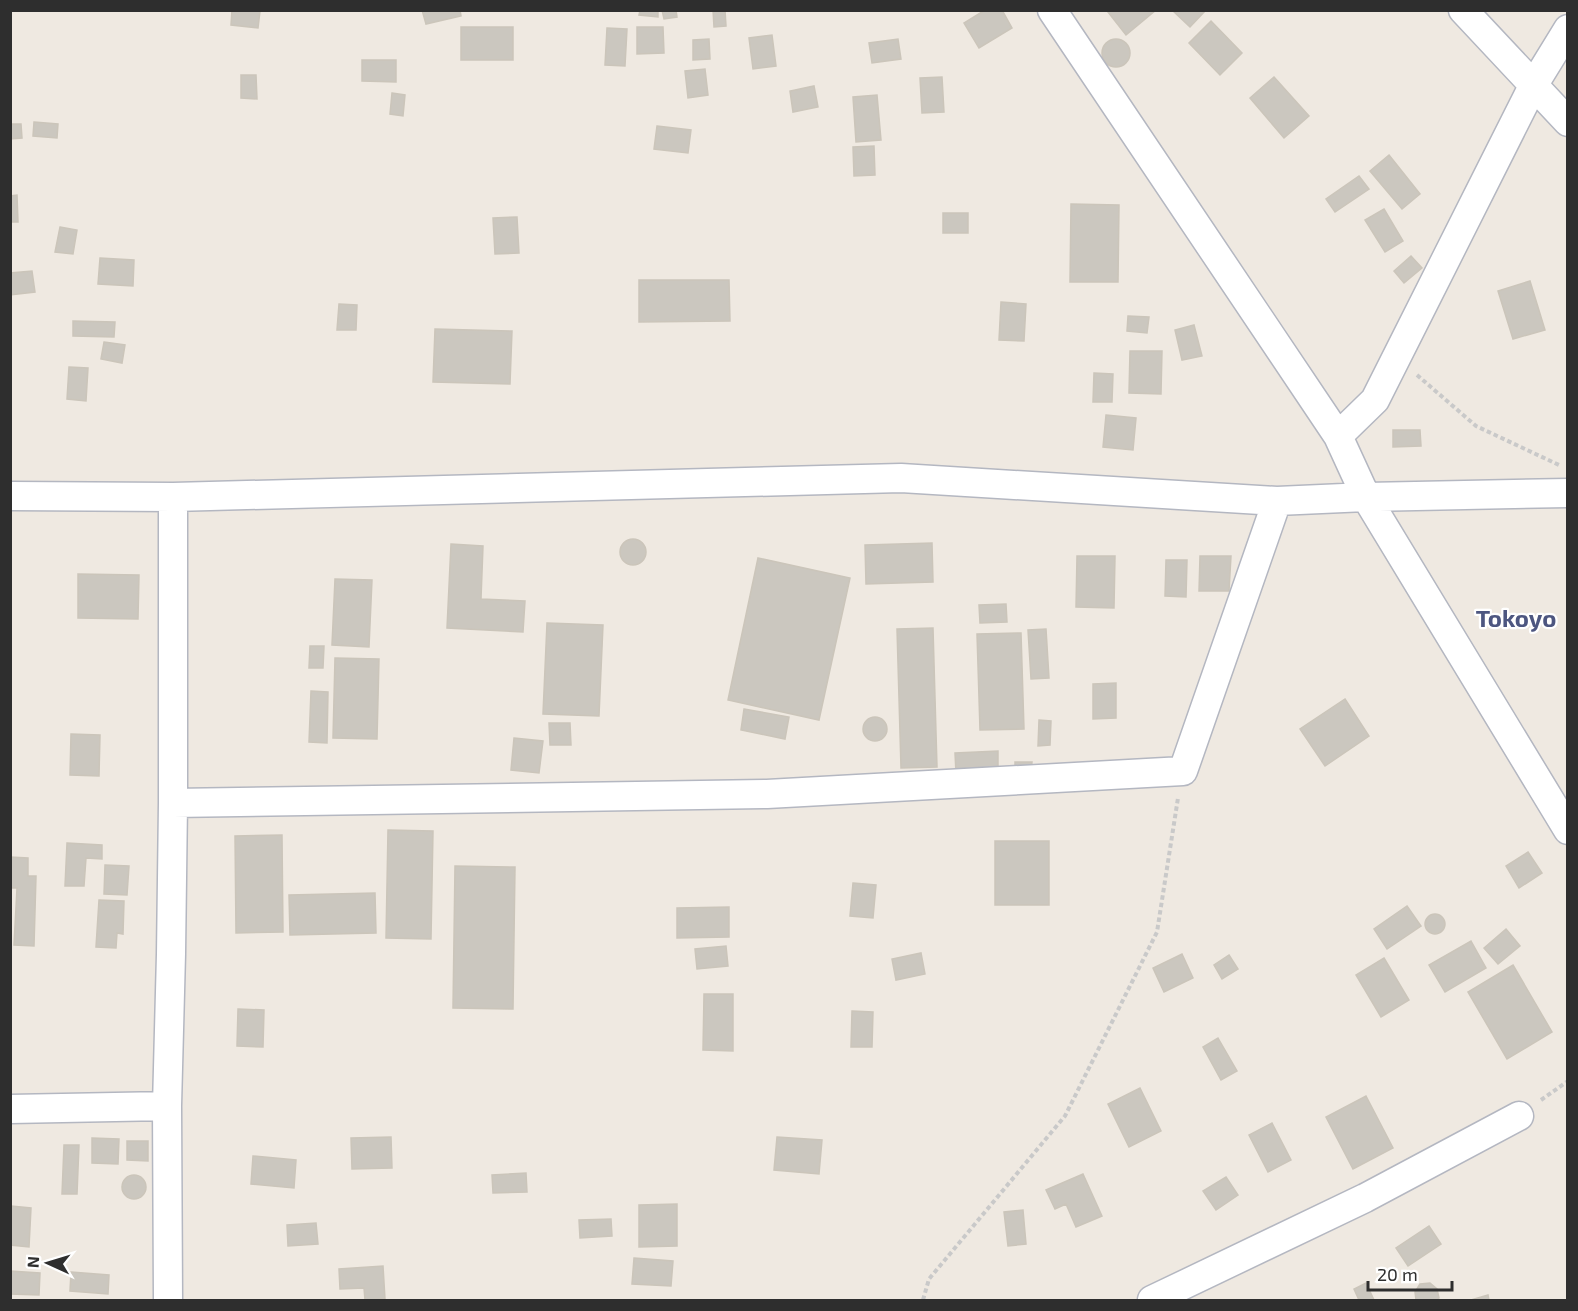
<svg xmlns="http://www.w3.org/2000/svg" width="1578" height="1311" font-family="'Exo 2',sans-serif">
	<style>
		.building { fill: #cbc7bf; stroke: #cbc5ba; stroke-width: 1.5 }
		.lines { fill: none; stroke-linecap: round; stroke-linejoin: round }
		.street-casing { stroke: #b4b7c1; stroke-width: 31 }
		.path { stroke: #c9c9c9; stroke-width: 4; stroke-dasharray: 4.5 3; stroke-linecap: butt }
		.street { stroke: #fff; stroke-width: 28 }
		.labels { text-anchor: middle; stroke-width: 4.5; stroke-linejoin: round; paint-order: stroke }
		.quarter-label { font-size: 24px; font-weight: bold; fill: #4d5680; stroke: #fff }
	</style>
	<rect width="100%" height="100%" fill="#efe9e1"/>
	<path class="building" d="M232 10 260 11 258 28 231 25Z
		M422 10H460L461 16 426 24Z
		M640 10H658V17L639 15Z
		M662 10H676L677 17 664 19Z
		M713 10H725L726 26 714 27Z
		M985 10H1002L1012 28 979 48 964 23Z
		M1110 10H1156L1126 35 1108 12Z
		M1172 10H1206L1190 27Z
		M1211 21 1242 53 1220 75 1189 43Z
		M461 27H513V60H461Z
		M637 27H663L664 53 637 54Z
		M607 28 627 29 625 66 605 65Z
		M772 35 776 66 753 69 749 38Z
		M1102 53a14 14 0 1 1 28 0a14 14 0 1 1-28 0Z
		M709 39 710 59 693 60V40Z
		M898 39 901 59 872 63 869 43Z
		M362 60H396V82L362 81Z
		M705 69 708 95 688 98 685 71Z
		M241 75H256L257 99 241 98Z
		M942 77 944 112 922 113 920 78Z
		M1274 77 1309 116 1284 138 1250 98Z
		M814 86 818 107 793 112 790 91Z
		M392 93 405 95 403 116 390 114Z
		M877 95 881 140 856 142 853 97Z
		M34 122 58 124 57 138 33 136Z
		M10 124H21L22 138 10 139Z
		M657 126 691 130 688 153 654 149Z
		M874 146 875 175 854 176 853 147Z
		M1389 155 1420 194 1402 209 1370 171Z
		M1359 176 1369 189 1335 212 1326 199Z
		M17 195 18 222H10V196Z
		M1071 204 1119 205 1118 282H1070Z
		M1384 209 1403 241 1385 252 1365 220Z
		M943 213H968V233H943Z
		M517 217 519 253 495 254 493 218Z
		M60 227 77 230 73 254 55 252Z
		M1411 256 1422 268 1404 283 1394 271Z
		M100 258 134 260 133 286 98 284Z
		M32 271 35 292 10 295V273Z
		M639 280H729L730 321 639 322Z
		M1530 281 1545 330 1513 339 1498 291Z
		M1001 302 1026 304 1024 341 999 340Z
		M339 304 357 305 356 330H337Z
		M1128 316 1149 317 1147 333 1127 331Z
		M73 321 115 322 114 337 73 336Z
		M1194 325 1202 356 1182 360 1175 330Z
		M435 329 512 331 510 384 433 382Z
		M104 342 125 345 122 363 101 359Z
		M1130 351H1162L1161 394 1129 393Z
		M69 367 88 368 86 401 67 399Z
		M1094 373 1113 374 1112 402H1093Z
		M1106 415 1136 418 1133 450 1103 447Z
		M1393 430H1420L1421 446 1393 447Z
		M620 552a13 13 0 1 1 26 0a13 13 0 1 1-26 0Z
		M932 543 933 582 866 584 865 545Z
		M451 544 483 546 481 599 525 601 523 632 447 628Z
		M1077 556H1115L1114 608 1076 607Z
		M1200 556H1231L1229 591H1199Z
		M758 558 850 578 819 720 728 700Z
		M1166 560H1187L1186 597 1165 596Z
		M78 574 139 575 138 619 78 618Z
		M335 579 372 580 369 647 332 645Z
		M1006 604 1007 622 980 623 979 605Z
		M547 623 603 625 599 716 543 714Z
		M933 628 937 767 901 768 897 629Z
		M1046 629 1049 678 1031 679 1028 630Z
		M1021 633 1024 729 980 730 977 634Z
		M310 646H324L323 668H309Z
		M335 658 379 659 377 739 333 738Z
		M1116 683V718L1093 719V684Z
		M311 691 328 692 327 743 309 742Z
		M1345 699 1369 736 1325 766 1300 729Z
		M744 709 789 717 785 739 741 730Z
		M863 729a12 12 0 1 1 24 0a12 12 0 1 1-24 0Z
		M1039 720 1051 721 1050 745 1038 746Z
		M549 723H570L571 745H550Z
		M71 734 100 735 99 776 70 775Z
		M514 738 543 741 539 773 511 770Z
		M998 751V771L956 773 955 753Z
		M1015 762H1032L1031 771 1015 770Z
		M388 830 433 831 431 939 386 938Z
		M282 835 283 932 236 933 235 836Z
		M995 841H1049V905H995Z
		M67 843 102 845V859L86 858 84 886H65Z
		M1528 852 1542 873 1519 888 1506 866Z
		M10 857 28 858V876H36L34 946 14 945 17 888H10Z
		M105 865 129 866 127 895 104 894Z
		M455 866 515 867 513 1009 453 1008Z
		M853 883 876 885 873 918 850 916Z
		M375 893 376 933 290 935 289 895Z
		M99 900 124 901 123 934 117 933 116 948 96 947Z
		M1407 906 1421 926 1387 949 1374 929Z
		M729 907V937L677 938V908Z
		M1425 924a10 10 0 1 1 20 0a10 10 0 1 1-20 0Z
		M1506 929 1520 946 1498 964 1484 948Z
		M1471 941 1486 968 1445 992 1429 965Z
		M726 946 728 966 697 969 695 949Z
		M921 953 925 974 896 980 892 959Z
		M1182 954 1193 978 1164 992 1153 968Z
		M1229 955 1238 969 1222 979 1214 965Z
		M1384 958 1409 1000 1381 1017 1356 975Z
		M1513 965 1552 1032 1507 1059 1468 992Z
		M704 994H733V1051L703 1050Z
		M238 1009 264 1010 263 1047 237 1046Z
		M852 1011 873 1012 872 1047H851Z
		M1218 1038 1237 1071 1221 1080 1203 1047Z
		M1140 1088 1161 1131 1129 1147 1108 1104Z
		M1366 1096 1393 1148 1353 1169 1326 1117Z
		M1272 1123 1291 1160 1268 1172 1249 1135Z
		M391 1137 392 1168 352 1169 351 1138Z
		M777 1137 822 1140 819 1174 774 1170Z
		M92 1138 119 1139 118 1164 92 1163Z
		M127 1141H148V1161L127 1160Z
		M64 1145H79L77 1194H62Z
		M253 1156 296 1160 294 1188 251 1184Z
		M526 1173 527 1192 493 1193 492 1175Z
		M1083 1174 1102 1216 1076 1227 1066 1204 1055 1209 1046 1190Z
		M122 1187a12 12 0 1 1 24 0a12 12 0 1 1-24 0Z
		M1226 1177 1238 1195 1216 1210 1203 1191Z
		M677 1204V1246L639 1247V1205Z
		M11 1206 31 1208 29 1247 10 1245Z
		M1023 1210 1026 1244 1008 1246 1004 1212Z
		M611 1219 612 1236 580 1238 579 1220Z
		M316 1223 318 1244 288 1246 287 1225Z
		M1429 1226 1441 1244 1408 1266 1396 1248Z
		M634 1258 673 1261 671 1286 632 1284Z
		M383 1266 385 1299 365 1300 364 1288 340 1289 339 1269Z
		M10 1271 40 1273 39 1295 10 1294Z
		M71 1272 109 1275 108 1294 70 1291Z
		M1366 1283 1374 1300H1359L1354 1289Z
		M1430 1283 1437 1289 1439 1298 1437 1300H1416L1415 1292 1420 1284Z
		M1488 1295 1489 1300H1471Z"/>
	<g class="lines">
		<g class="street-casing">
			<path id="street" d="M1052 10 1338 436 1366 497 1568 830
				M1463 10 1568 122
				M1338 436 1375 400 1533 86 1568 29
				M10 496 173 497 901 478 1277 501 1366 497 1568 493
				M173 803 767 794 1183 771 1277 501
				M10 1109 167 1106
				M168 1300 167 1106 171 954 173 803V497
				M1152 1300 1365 1198 1519 1116"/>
		</g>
		<path class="path" d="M1417 375 1476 426 1559 465
			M1541 1100 1568 1081
			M923 1300 929 1279 1065 1116 1157 932 1178 798"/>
		<use href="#street" class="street"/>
	</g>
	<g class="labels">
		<g class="quarter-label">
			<text x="1516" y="627">Tokoyo</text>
		</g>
	</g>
	<rect width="1578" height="1311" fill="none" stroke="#2e2e2e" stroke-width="24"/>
	<g transform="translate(48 1263) rotate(274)" stroke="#ffffff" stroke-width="4.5" paint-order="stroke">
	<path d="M0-4.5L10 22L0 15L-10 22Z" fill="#2e2e2e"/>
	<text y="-9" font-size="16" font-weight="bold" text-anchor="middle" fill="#2e2e2e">N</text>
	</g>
	<path d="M1368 1281v9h84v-9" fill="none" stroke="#2e2e2e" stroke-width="3"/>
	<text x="1377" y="1281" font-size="18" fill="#2e2e2e" stroke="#ffffff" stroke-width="4.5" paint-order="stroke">20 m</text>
</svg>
